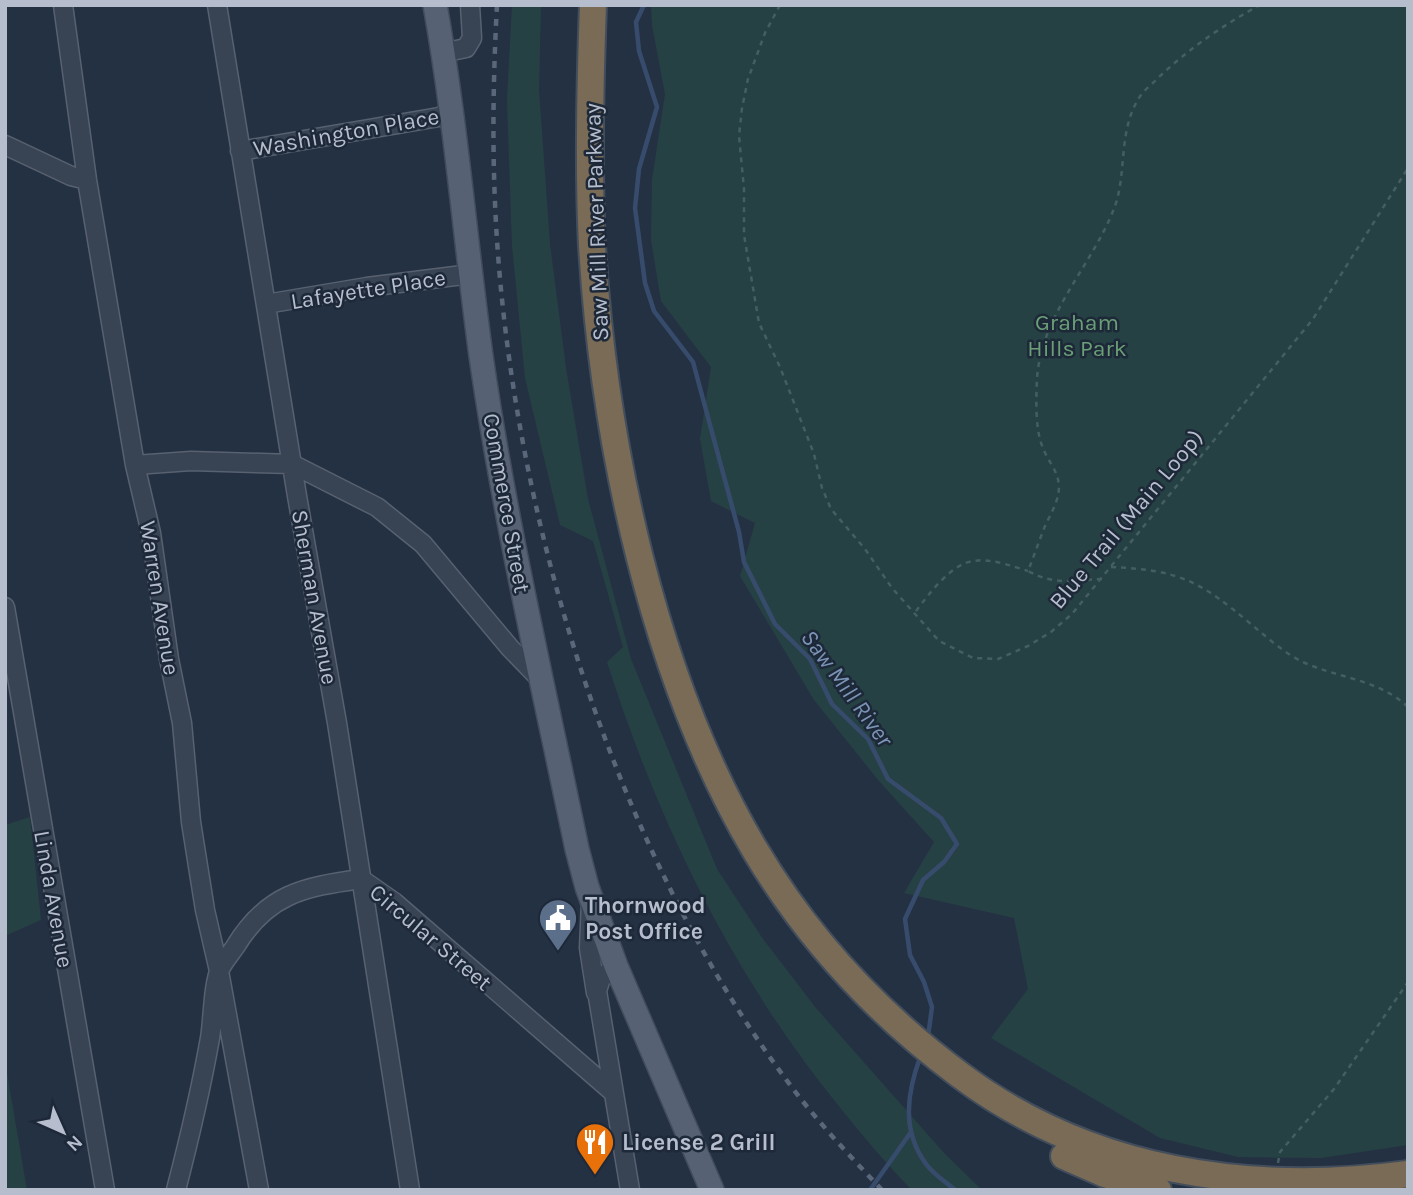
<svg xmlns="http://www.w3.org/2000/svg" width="1413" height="1195" font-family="Karla,sans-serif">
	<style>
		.green { fill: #264144 }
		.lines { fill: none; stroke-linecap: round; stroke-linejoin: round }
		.stream { stroke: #374c6c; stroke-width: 4.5 }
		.minor-casing { stroke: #576170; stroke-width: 21 }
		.major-casing { stroke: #424c5c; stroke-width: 26 }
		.highway-casing { stroke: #434e5d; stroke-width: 30 }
		.path { stroke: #445e61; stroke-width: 2.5; stroke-dasharray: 5 5; stroke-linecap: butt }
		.minor { stroke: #384353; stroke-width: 18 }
		.major { stroke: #566273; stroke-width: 23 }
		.highway { stroke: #796b55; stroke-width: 26 }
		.rail { stroke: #5a677a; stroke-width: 4.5; stroke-dasharray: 7 7; stroke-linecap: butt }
		.labels { text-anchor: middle; stroke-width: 5; stroke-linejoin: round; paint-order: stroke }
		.street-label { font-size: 23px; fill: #b6becd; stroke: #1d2838 }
		.park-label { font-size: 23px; fill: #6ba077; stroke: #1d2838 }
		.poi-label { font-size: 23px; font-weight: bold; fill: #b6becd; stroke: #1d2838; text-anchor: start }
		.water-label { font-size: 24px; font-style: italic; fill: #7b94b6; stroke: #1d2838 }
	</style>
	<rect width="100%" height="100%" fill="#243143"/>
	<path class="green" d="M512 5H541L539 90 550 244 566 368 588 499 631 659 717 869 763 939 816 1008 944 1153 982 1190H912C887 1165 864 1137 842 1110 733 977 659 825 607 662L623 647 593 541 560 525 525 378 512 246 507 100Z
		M651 5H1408V1145L1321 1158 1238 1157 1160 1138 991 1038 1028 989 1014 918 904 893 934 842 879 781 814 700 740 576 755 523 711 501 700 439 711 367 661 301 651 240 652 180 665 94 652 25Z
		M30 817 41 920 5 936V825Z
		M5 1061 27 1190H5Z"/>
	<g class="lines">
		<path class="stream" d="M644 5 636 22 639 51 657 107 639 169 635 208 645 283 654 311 693 362 739 532 744 562 775 624 810 659 832 704 868 739 888 779 941 818 957 844 944 862 923 880 905 919 910 955 924 982 932 1007 928 1037
			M921 1055C907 1092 901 1130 926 1164 933 1174 946 1182 955 1190
			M870 1190 911 1132"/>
		<g class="minor-casing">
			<path id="minor" d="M63 5 87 180 135 465 151 533 169 659 182 723 191 822 205 910 219 971 259 1190
				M217 5 297 496 337 723 410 1190
				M442 53 466 48 472 38 470 5
				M5 145 71 176 87 180
				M240 151 439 117 452 111
				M266 304 367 287 471 274
				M135 465 191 461 292 464 377 507 423 544 510 648 543 682
				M5 607 105 1190
				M591 902 589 948 596 993
				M616 966 601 978 597 991 630 1190
				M176 1190C189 1140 201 1089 210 1038 213 1020 213 985 220 969 224 961 230 954 235 947 267 894 303 887 361 879L394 902 614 1093"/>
		</g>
		<g class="major-casing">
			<path id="major" d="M435 5C456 122 465 239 481 356 505 522 543 685 577 849L587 887 616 966 712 1190"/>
		</g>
		<g class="highway-casing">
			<path id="highway" d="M593 5C590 85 588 166 592 246 604 443 653 678 755 850 807 938 878 1014 960 1075 1090 1172 1250 1195 1408 1174
				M1064 1156 1105 1174 1158 1190"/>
		</g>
		<path class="path" d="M780 5 765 33 748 79 742 108 739 136 744 189V235L759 323 780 367 814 454 822 488 831 509 865 549 892 588 939 641 973 658 998 659 1028 646 1051 632 1072 614 1313 319 1408 168
			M1111 567C1180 570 1200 581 1252 625 1268 638 1285 654 1305 663 1339 678 1380 680 1408 707
			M1102 579C1072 580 1056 586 1028 571 1034 556 1039 541 1045 526 1051 513 1059 501 1059 486 1058 470 1048 462 1043 448 1035 430 1036 399 1037 379 1041 314 1093 265 1115 206 1127 172 1118 131 1139 98 1143 91 1151 85 1157 79 1187 50 1223 25 1260 5
			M916 611C929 594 951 564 973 561 990 558 1012 566 1028 571
			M1278 1163 1280 1152 1334 1089 1408 982"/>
		<use href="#minor" class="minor"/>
		<use href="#major" class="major"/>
		<use href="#highway" class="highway"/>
		<path class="rail" d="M497 5C493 78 492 151 496 224 512 512 612 845 785 1078 814 1118 848 1154 882 1190"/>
	</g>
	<defs>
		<g id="civic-pin" transform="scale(2.0125)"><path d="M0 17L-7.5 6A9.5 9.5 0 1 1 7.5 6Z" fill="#5c6f8a" stroke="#1d2838"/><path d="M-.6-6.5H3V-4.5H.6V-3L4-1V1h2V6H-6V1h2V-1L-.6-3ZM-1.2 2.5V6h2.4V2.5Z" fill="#fff"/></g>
		<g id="restaurant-pin" transform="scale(2.0125)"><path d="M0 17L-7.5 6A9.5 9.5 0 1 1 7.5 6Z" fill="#e8710a" stroke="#1d2838"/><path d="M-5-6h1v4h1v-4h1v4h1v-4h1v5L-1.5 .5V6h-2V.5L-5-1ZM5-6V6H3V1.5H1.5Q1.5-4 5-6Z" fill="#fff"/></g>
	</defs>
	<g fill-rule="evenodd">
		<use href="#civic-pin" x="558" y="918"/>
		<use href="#restaurant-pin" x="595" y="1142"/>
	</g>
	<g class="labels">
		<g class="street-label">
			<text transform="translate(346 132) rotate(-10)" y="8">Washington Place</text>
			<text transform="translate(596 222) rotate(-92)" y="8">Saw Mill River Parkway</text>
			<text transform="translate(368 289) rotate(-9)" y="8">Lafayette Place</text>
			<text transform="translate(507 503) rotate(80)" y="8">Commerce Street</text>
			<text transform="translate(1126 519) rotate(-50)" y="8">Blue Trail (Main Loop)</text>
			<text transform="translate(315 597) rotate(80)" y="8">Sherman Avenue</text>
			<text transform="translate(160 598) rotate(81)" y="8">Warren Avenue</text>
			<text transform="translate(54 899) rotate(80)" y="8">Linda Avenue</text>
			<text transform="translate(431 937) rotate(40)" y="8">Circular Street</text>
		</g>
		<g class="park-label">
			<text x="1077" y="330">Graham<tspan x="1077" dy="26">Hills Park</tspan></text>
		</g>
		<g class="poi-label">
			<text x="585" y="913">Thornwood<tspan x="585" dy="26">Post Office</tspan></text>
			<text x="622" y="1150">License 2 Grill</text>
		</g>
		<g class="water-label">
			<text transform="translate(847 688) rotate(54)" y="8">Saw Mill River</text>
		</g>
	</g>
	<rect width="1413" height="1195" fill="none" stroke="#b6becd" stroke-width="14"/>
	<g transform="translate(63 1132) rotate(135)" stroke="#1d2838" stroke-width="5" paint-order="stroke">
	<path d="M0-5L12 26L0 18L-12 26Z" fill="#b6becd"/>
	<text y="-10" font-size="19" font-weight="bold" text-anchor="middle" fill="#b6becd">N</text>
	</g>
</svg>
